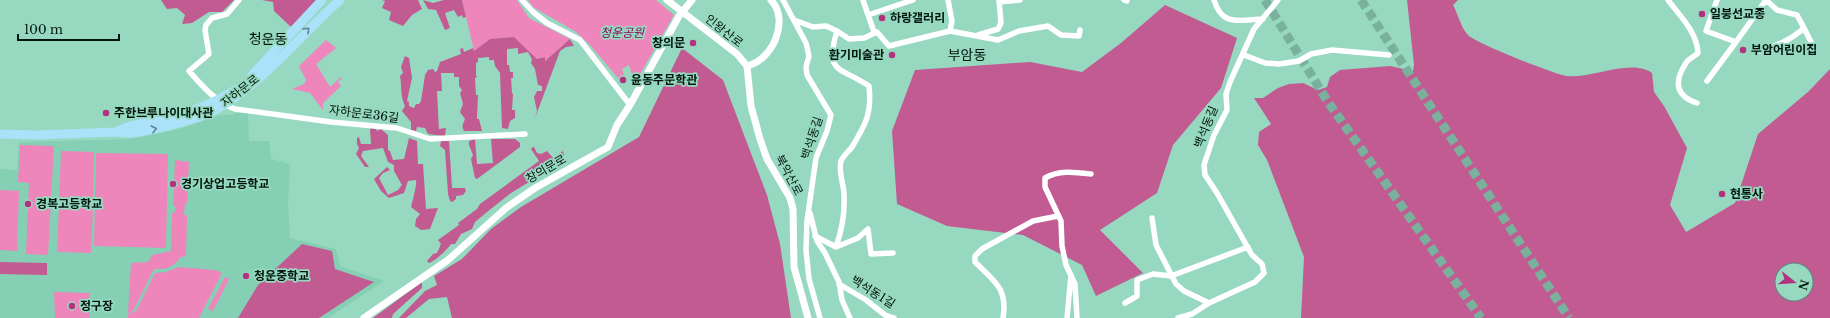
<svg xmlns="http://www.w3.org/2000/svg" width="1830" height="318" font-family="'Libre Baskerville','Noto Sans KR',serif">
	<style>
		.built { fill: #85cfb4 }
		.green { fill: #ee85bb }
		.forest { fill: #c15b92; fill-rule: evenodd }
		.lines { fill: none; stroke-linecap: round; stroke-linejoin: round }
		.trunk-tunnel { stroke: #79b19c; stroke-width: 9; stroke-dasharray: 9 4.5; stroke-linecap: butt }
		.minor { stroke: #fff; stroke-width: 5.5 }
		.tertiary { stroke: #fff; stroke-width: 7 }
		.primary { stroke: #abe1f9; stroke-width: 9 }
		.oneway { stroke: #5e858f }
		.poi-dot { fill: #b3327e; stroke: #97d8c0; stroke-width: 1.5 }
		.labels { text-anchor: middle; stroke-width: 3.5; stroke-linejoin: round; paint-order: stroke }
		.poi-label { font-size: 12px; font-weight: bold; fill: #00150d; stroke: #97d8c0; text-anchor: start }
		.street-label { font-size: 12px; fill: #00150d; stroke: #97d8c0 }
		.park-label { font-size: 12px; font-style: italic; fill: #8d0a5f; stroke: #97d8c0 }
		.quarter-label { font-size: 14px; fill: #00150d; stroke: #97d8c0 }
	</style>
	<rect width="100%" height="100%" fill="#97d8c0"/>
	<path class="built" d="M248 112 249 141H269L271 159 290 164 288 203 290 238 336 249 340 266 384 281 328 318H0V169L17 170 19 142 131 139 176 130 218 116Z"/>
	<path class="green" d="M462 0H517L529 18 570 39 545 61V57L537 59 514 37 490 39 474 51Z
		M528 0H656L674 15 635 83 629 65 622 69 624 75 618 78 589 44 576 32 533 7Z
		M326 40 336 48 316 64 330 87 341 77 342 78 338 82 341 86 323 103V110L310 93 292 89 304 84 306 80 299 66Z
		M20 145 54 146 48 255 26 254 29 183 18 182Z
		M61 151 94 152 93 203 59 202Z
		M96 153 168 154 166 248 94 246Z
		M175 160 189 162 187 203H185L184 215H187L186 256 181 257C171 269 168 269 154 269L133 311 128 313 131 263 148 262 152 255 171 251 172 213 175 212 176 207 173 206Z
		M0 190 19 191 17 251 0 250Z
		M59 205 93 206 91 253 57 252Z
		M179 267 215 270 222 273 199 318H128V314L136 311 155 273 166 272Z
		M225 277 229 279 213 311 208 309Z
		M54 292 89 293 90 318H55Z"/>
	<path class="forest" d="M161 0H234L222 12H209L192 23 182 24 185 15 177 8 167 9Z
		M262 0H317L291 27 274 11 273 2Z
		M382 0H418L422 9 412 15 403 26 389 20 391 12 382 8 385 1Z
		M423 0 433 3 444 0H462L466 17 463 18 462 15 458 17 454 10 445 13 450 28 445 30 436 10 428 9Z
		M1407 0H1458L1453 5C1458 14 1461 28 1468 35 1475 43 1554 74 1566 76 1592 79 1631 58 1652 73L1654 92 1664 106 1687 148 1670 205 1686 232 1735 203 1758 134 1809 91 1830 69V318H1301L1304 257 1267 160 1258 145 1259 132 1271 124 1254 98H1263L1278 88 1289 84 1303 83 1318 90 1327 87 1330 77 1340 70 1390 66 1413 71 1414 65ZM1782 270H1806V294H1782Z
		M1165 5 1237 38 1221 88 1173 145 1157 193 1100 230 1143 273 1096 296 1082 265 1023 235 947 226 897 204 892 131 915 70 1030 62 1082 72 1121 43Z
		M514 37 537 59 545 57V61L570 39 574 46 566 47 560 51 535 118 537 111 534 97 537 91H542V86L538 85 535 69 531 63 532 59 528 52 518 54V48L507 49V65H509L510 72H513V78H511L512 93 513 94 512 110H515V118L510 121 508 129 502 128 500 73 495 66 494 60H489V57L478 58V62L476 63V76H478L475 78 476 95H478L477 119H479L482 131H464C461 125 463 125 465 119L460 112 463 104 460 93 462 90 459 86V77H454V73H441L442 91H437C438 106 438 115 439 129L446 128 445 136 428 134 425 128 417 127 416 131 411 130V122L402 111 405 106C400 96 402 86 400 76L403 73 401 67 405 56 409 58 412 78 407 101 409 102V106L414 108 416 104H419L421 101 425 75 428 70 433 69 435 72 437 71 440 62 461 54 460 49 463 48 464 52 473 48 474 51 490 39Z
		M682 48 723 80 767 195 780 244 791 318H452L447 297 429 299 406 318H399L425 291 437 285 434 276 462 259 491 229 521 207 639 137Z
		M372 128 376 129 377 131 381 129 388 135V150L390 151 393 160 404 159 409 138 417 141 418 164H423L426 209 438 208 430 229 421 230 415 226 416 219 420 214 411 207C412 203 417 185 416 180L408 181 404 193 389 198 381 191 374 179 387 167 390 170 383 173 379 178 388 195 398 190 402 185 394 171V165L388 162 383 148 363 151 361 156 369 167H365L356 154 359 148 357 144V138L359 137 361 144H371L370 129Z
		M475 139 477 164 493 163 491 139H515L520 143V147L477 179 475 178 471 159 473 155 469 145V141Z
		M441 141H449L452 188H465L466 191 463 195 456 196V199L452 202 450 201 448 194 445 150 440 146Z
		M533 147H534L537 153 541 154 547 151 553 158 563 151 564 155 561 158V166L559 167 556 165 555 169 551 172 547 171 511 193 487 212 475 222 472 229 461 234 455 244H451C447 250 435 261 429 263L427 261 433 254 437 253 441 244 438 240 459 225 458 223 477 209 480 204 539 161 531 149Z
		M302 244 332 251 335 269 374 282 319 318H238L258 285Z
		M0 262 47 263V275L0 274Z
		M422 282V288L393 314 392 318H373Z"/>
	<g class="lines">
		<path class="trunk-tunnel" d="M1265 0 1328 102 1481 318
			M1361 0 1569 318"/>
		<path class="minor" d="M239 0 227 14 212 18 206 25 205 30 209 54 189 71C203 87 215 101 235 109L331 122 397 128 430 139 525 134
			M522 0 533 12 547 23 580 40 630 105
			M783 0 806 43 809 56 806 67 807 75 831 115 827 131 816 158 807 221 806 250 809 279 820 318
			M863 0 874 32
			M948 0 952 21 950 31
			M1124 0 1127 1
			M1214 0C1222 27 1239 20 1263 19
			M1668 0C1680 16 1697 32 1698 53 1695 56 1688 59 1686 63 1674 81 1675 96 1697 103
			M999 2 1020 0
			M868 15 913 0
			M794 20 813 27 826 26 837 31 849 39 864 38 877 32 889 46 950 31 998 40 1019 31 1048 26 1061 35 1079 36 1080 30
			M1804 28 1813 46
			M978 35 998 29 1001 23 999 0
			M1736 42 1766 0
			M1757 52C1775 46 1790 41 1804 28L1797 15 1777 10 1766 0
			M1244 55 1265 63 1279 64 1299 61 1311 54 1332 50 1389 55
			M1707 81 1736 42 1706 31 1717 0
			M810 213 817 241 825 253 839 282 842 300 850 318
			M1152 218 1156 245 1176 284 1184 291 1209 303
			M815 236 836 247 858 238 868 229 871 254 893 253
			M836 247C842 230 845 212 844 195 844 184 838 172 841 161 843 156 849 151 852 147 866 124 872 113 869 86 839 66 824 74 837 31
			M839 284 866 300 885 315 894 318
			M1125 303 1137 296V280L1153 274 1171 276 1248 247
			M1003 318C1008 288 994 281 975 262V256L982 249 1033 221 1058 216
			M1067 318 1071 275
			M1077 318 1075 284 1066 265 1062 246 1061 221 1045 187V178C1059 170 1074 172 1091 174
			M1178 318 1192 314 1209 303 1255 282 1264 273 1262 264 1252 255 1217 193 1205 175 1204 165 1214 135 1227 110 1226 94 1230 82 1254 29 1278 0"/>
		<path class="tertiary" d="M667 0 737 54 747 66 751 106 760 139 767 159 790 198 793 209 794 267 808 318
			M747 66C773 60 790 20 771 0
			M364 318 448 260 506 208 535 188 608 147 617 125 630 105 679 16 692 0"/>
		<path class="primary" d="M252 75 322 0
			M116 132C130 124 146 123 163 119 190 113 213 104 237 89
			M0 134 36 135 116 132C133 135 149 130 167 126 184 122 203 117 219 108 265 81 300 35 340 0"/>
	</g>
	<defs><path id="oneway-chevron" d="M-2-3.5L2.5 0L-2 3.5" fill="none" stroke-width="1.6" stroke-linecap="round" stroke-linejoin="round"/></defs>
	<g class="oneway">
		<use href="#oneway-chevron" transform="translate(307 30) rotate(-44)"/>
		<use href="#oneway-chevron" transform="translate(154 129) rotate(-14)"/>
	</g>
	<g class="poi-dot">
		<circle cx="1702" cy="14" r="4"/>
		<circle cx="882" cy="18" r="4"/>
		<circle cx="693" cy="43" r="4"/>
		<circle cx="1743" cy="50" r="4"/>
		<circle cx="892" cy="55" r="4"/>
		<circle cx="623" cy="80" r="4"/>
		<circle cx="106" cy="113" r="4"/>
		<circle cx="173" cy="184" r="4"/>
		<circle cx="1722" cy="194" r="4"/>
		<circle cx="28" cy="204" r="4"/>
		<circle cx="246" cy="276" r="4"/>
		<circle cx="72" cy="306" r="4"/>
	</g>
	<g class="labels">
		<g class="poi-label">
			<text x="1710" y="18">일붕선교종</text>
			<text x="890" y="22">하랑갤러리</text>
			<text x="685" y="47" text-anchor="end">창의문</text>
			<text x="1751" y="54">부암어린이집</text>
			<text x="884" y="59" text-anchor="end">환기미술관</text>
			<text x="631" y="84">윤동주문학관</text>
			<text x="114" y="117">주한브루나이대사관</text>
			<text x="181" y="188">경기상업고등학교</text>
			<text x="1730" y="198">현통사</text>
			<text x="36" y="208">경복고등학교</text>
			<text x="254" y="280">청운중학교</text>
			<text x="80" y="310">정구장</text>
		</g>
		<g class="street-label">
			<text transform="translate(724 31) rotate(38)" y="4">인왕산로</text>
			<text transform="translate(240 91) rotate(-38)" y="4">자하문로</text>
			<text transform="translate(364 114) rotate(7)" y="4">자하문로36길</text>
			<text transform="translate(1206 127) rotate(-68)" y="4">백석동길</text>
			<text transform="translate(812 138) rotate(-72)" y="4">백석동길</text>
			<text transform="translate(546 169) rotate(-30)" y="4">창의문로</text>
			<text transform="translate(789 175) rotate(62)" y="4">북악산로</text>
			<text transform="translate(873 292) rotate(32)" y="4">백석동1길</text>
		</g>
		<g class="park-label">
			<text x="622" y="37">청운공원</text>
		</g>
		<g class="quarter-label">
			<text x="268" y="44">청운동</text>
			<text x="967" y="60">부암동</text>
		</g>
	</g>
	<g transform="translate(1794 282) rotate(107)"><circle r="19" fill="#97d8c0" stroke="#5b8a78"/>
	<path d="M0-3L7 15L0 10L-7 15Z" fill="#b3327e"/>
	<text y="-6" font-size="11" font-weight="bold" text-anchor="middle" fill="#00150d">N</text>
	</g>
	<path d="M18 34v6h101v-6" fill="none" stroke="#00150d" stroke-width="2"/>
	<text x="24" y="34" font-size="12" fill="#00150d" stroke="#97d8c0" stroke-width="3" paint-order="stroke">100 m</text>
</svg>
